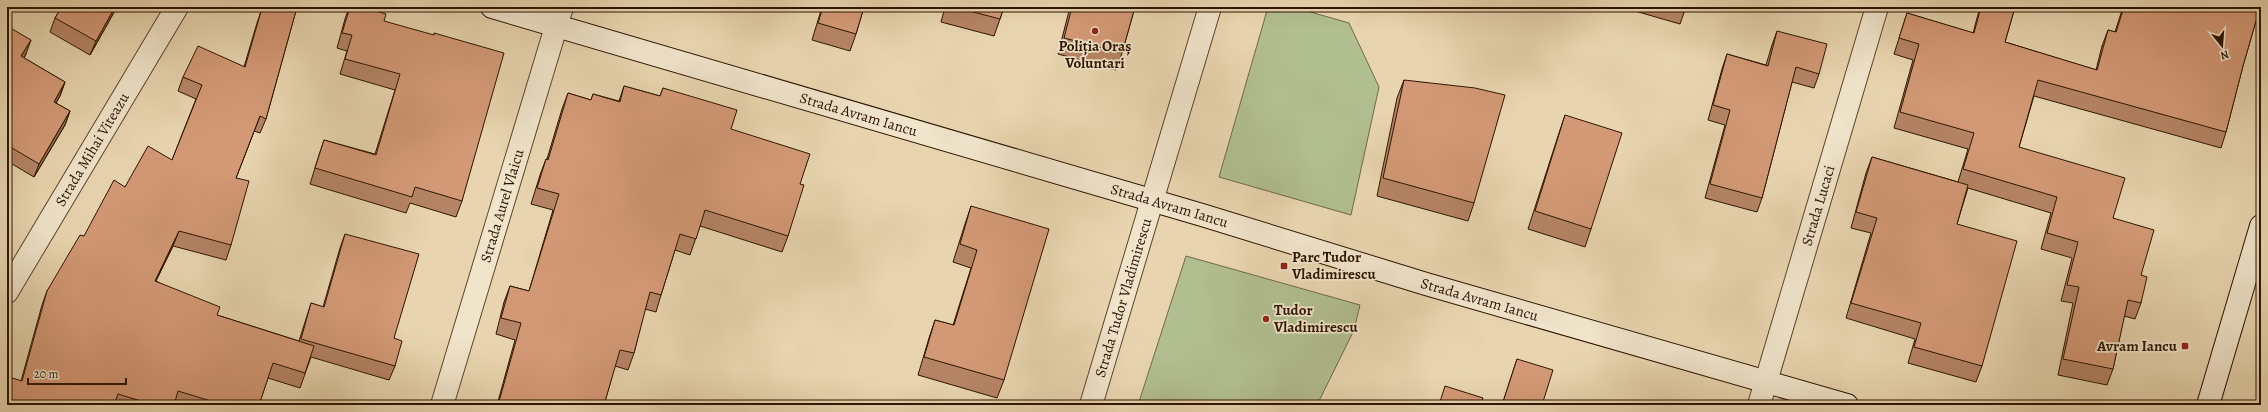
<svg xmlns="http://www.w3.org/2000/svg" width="2268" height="412" font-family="Alegreya,serif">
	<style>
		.green { fill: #b1be8f; stroke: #6f6948 }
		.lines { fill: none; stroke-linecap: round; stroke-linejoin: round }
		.street-casing { stroke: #5c442c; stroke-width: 24 }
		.secondary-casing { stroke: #2d1400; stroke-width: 24 }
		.street { stroke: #f0e4cb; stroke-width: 22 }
		.secondary { stroke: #f0e4cb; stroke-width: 22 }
		.wall { fill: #b58465; stroke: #2d1400 }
		.shaded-wall { fill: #946b53; stroke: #2d1400 }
		.building { fill: #d39976; stroke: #2d1400 }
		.poi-dot { fill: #8f2418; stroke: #f0e4cb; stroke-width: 1.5 }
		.labels { text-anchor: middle; stroke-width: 3.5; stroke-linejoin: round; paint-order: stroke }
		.poi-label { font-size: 15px; font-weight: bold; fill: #2d1400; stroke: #f0e4cb; text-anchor: start }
		.street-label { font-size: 15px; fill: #2d1400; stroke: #f0e4cb }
	</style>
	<rect width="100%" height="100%" fill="#e8d5af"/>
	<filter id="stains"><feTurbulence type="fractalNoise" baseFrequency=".005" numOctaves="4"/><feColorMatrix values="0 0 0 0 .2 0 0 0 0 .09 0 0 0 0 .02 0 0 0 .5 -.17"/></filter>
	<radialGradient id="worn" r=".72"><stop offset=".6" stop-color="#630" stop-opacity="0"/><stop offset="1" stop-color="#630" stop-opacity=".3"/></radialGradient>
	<path class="green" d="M1268 7H1293L1349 23 1379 87 1351 215 1219 177Z
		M1186 256 1360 305 1354 330 1317 405H1138Z"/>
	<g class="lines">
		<g class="street-casing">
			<g id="street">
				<path id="s1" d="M7 292 177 7"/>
				<path id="s2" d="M442 405 562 7"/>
				<path id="s3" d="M1091 405 1210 7"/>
				<path id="s4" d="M1759 405 1877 7"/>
			</g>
		</g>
		<g class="secondary-casing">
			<g id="secondary">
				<path id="s5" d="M492 7 1202 215 1426 284 1847 405"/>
				<path d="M2208 405 2261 226"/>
			</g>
		</g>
		<use href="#street" class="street"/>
		<use href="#secondary" class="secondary"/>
	</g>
	<path class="wall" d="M59 7H117L90 55 50 32 55 18 61 8Z
		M270 7H297L266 119 260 133 254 131 236 178 231 245 226 260 173 246 156 281 217 315 299 341 311 303 323 307 340 248 345 234 394 338 395 366 389 380 311 357 300 388 268 378 259 405H7V393L12 378 21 381 42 305 47 291 84 236 125 187 172 160 196 99 178 91 183 77 244 67 257 23 262 8 269 10Z
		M349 7 384 21 462 201 456 217 410 203 406 213 310 184 319 155 324 140 375 154 395 90 340 74 347 51 337 48 345 19Z
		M822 7H864L856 34 850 51 812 40Z
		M945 7H1004L1000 19 994 36 941 22Z
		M1070 7H1135L1122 53 1116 70 1058 54Z
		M1621 7H1686L1680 24Z
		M1980 7H2015L2005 42 2096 70 2102 46 2108 30 2115 32 2123 7H2260L2243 66 2226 132 2221 148 2034 96 2019 147 2113 218 2141 275V303L2135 319 2124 316 2113 369 2107 385 2058 375 2073 303 2061 301 2072 258 2041 249 2051 213 1968 188 1957 224 1982 366 1976 382 1908 363 1915 339 1846 318 1871 233 1851 228 1866 173 1872 157 1958 182 1968 149 1894 128 1913 60 1894 54 1907 13 1973 33Z
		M7 26 26 54 24 58 65 82 60 96 56 103 70 111 65 125 34 177 7 161Z
		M1777 31 1819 74 1814 88 1792 82 1762 198 1757 212 1705 198 1725 125 1708 120 1722 69 1727 54 1766 65 1772 45Z
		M1404 80 1474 203 1468 221 1377 196 1397 98Z
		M624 86 660 96 663 88 731 129 800 184 788 236 782 252 700 226 690 255 675 250 661 295 656 312 645 309 634 353 628 370 615 366 604 405H497L515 340 496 334 504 302 510 286 529 291 553 210 531 204 540 175 546 159H547L562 109 568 93 591 100 593 94 619 101Z
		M1565 115 1591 229 1585 247 1528 229 1559 133Z
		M971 206 1004 380 997 398 918 375 929 338 935 320 953 325 971 268 953 262 965 224Z
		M1517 359 1542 405H1502Z"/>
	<path class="shaded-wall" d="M115 7H117L90 55 96 41Z
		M31 40 26 54 16 70 21 56Z
		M65 82 60 96 49 115 54 102Z
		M70 111 65 125 34 177 39 164Z
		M260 116 254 131 230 192 236 178Z
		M179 231 173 246 149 295 155 281Z"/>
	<path class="building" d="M62 7H115L96 41 55 18Z
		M271 7H297L266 119 260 116 236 178 249 181 231 245 179 231 155 281 220 307 217 315 314 346 305 373 273 363 259 405H224L178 391 174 405H154L118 394 114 405H7V396L12 378 22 381 47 291 80 235 84 236 114 180 125 187 148 146 172 160 202 85 183 77 198 46 245 67 262 8 270 10Z
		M350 7H363L386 14 384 21 434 35V33L504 53 462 201 415 187 412 197 315 168 324 140 376 155 400 74 345 59 352 35 342 33Z
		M823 7H864L856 34 818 23Z
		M954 7H1004L1000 19Z
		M1072 7H1135L1122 53 1064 38Z
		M1676 7H1686V10Z
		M1981 7H2015L2005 42 2097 70 2108 30 2116 32 2124 7H2260L2243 66 2226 132 2038 80 2019 147 2125 178 2113 218 2154 230 2141 275 2147 277 2141 303 2128 300 2113 369 2063 359 2079 287 2067 285 2078 242 2047 233 2057 197 1963 169 1974 133 1900 112 1919 44 1899 38 1907 13 1974 33Z
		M7 26 31 40 21 56 65 82 54 102 70 111 39 164 7 145Z
		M1777 31 1827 44 1819 74 1796 67 1762 198 1710 184 1730 110 1713 105 1727 54 1768 66Z
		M1404 80 1475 88 1505 95 1474 203 1383 178Z
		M624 86 660 96 663 88 737 110 731 129 810 154 800 184 804 185 788 236 705 210 696 239 680 234 661 295 650 292 634 353 620 350 604 405H498L521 323 501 318 510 286 529 291 559 194 537 188 546 159 548 160 568 93 591 100 593 94 620 102Z
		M1565 115 1622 133 1591 229 1535 211Z
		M1872 157 1968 185 1957 224 2017 241 1982 366 1914 347 1921 323 1851 303 1877 218 1856 212Z
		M971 206 1049 229 1004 380 924 357 935 320 954 325 977 250 960 244Z
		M345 234 419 254 394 338 402 341 395 366 301 339 311 303 324 307Z
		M1517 359 1553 370 1542 405H1502Z
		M1445 386 1483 398 1481 405H1439Z"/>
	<g class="poi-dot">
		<circle cx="1095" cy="31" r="4"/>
		<rect x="1280" y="262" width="8" height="8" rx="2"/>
		<circle cx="1266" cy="319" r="4"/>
		<rect x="2181" y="342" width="8" height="8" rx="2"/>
	</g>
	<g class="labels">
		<g class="poi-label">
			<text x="1095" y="51" text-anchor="middle">Poliția Oraș<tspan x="1095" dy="17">Voluntari</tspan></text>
			<text x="1292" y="262">Parc Tudor<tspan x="1292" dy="17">Vladimirescu</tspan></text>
			<text x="1274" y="315">Tudor<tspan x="1274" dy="17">Vladimirescu</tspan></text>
			<text x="2177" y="351" text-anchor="end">Avram Iancu</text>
		</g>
		<g class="street-label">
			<text dy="5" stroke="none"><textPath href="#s5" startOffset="382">Strada Avram Iancu</textPath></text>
			<text dy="5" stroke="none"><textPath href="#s1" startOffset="166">Strada Mihai Viteazu</textPath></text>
			<text dy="5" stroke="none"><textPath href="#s2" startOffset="208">Strada Aurel Vlaicu</textPath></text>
			<text dy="5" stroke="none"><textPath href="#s5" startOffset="706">Strada Avram Iancu</textPath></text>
			<text dy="5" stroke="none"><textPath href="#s4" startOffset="208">Strada Lucaci</textPath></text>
			<text dy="5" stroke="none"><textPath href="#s3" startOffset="112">Strada Tudor Vladimirescu</textPath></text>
			<text dy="5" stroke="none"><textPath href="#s5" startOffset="1030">Strada Avram Iancu</textPath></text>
		</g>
	</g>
	<rect width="2268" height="412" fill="none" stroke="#e8d5af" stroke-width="24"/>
	<rect x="8" y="8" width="2252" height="396" fill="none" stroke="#2d1400" stroke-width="2"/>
	<rect x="12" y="12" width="2244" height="388" fill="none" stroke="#2d1400"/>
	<g transform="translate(2222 46) rotate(163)" stroke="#f0e4cb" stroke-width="3" paint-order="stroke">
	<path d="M0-3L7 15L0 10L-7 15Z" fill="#2d1400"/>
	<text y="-6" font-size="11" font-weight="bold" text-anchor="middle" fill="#2d1400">N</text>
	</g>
	<path d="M28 378v6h98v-6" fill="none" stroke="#2d1400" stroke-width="2"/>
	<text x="34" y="378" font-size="12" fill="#2d1400" stroke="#f0e4cb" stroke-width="3" paint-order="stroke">20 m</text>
	<rect width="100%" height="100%" filter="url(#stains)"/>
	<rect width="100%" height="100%" fill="url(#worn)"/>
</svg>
